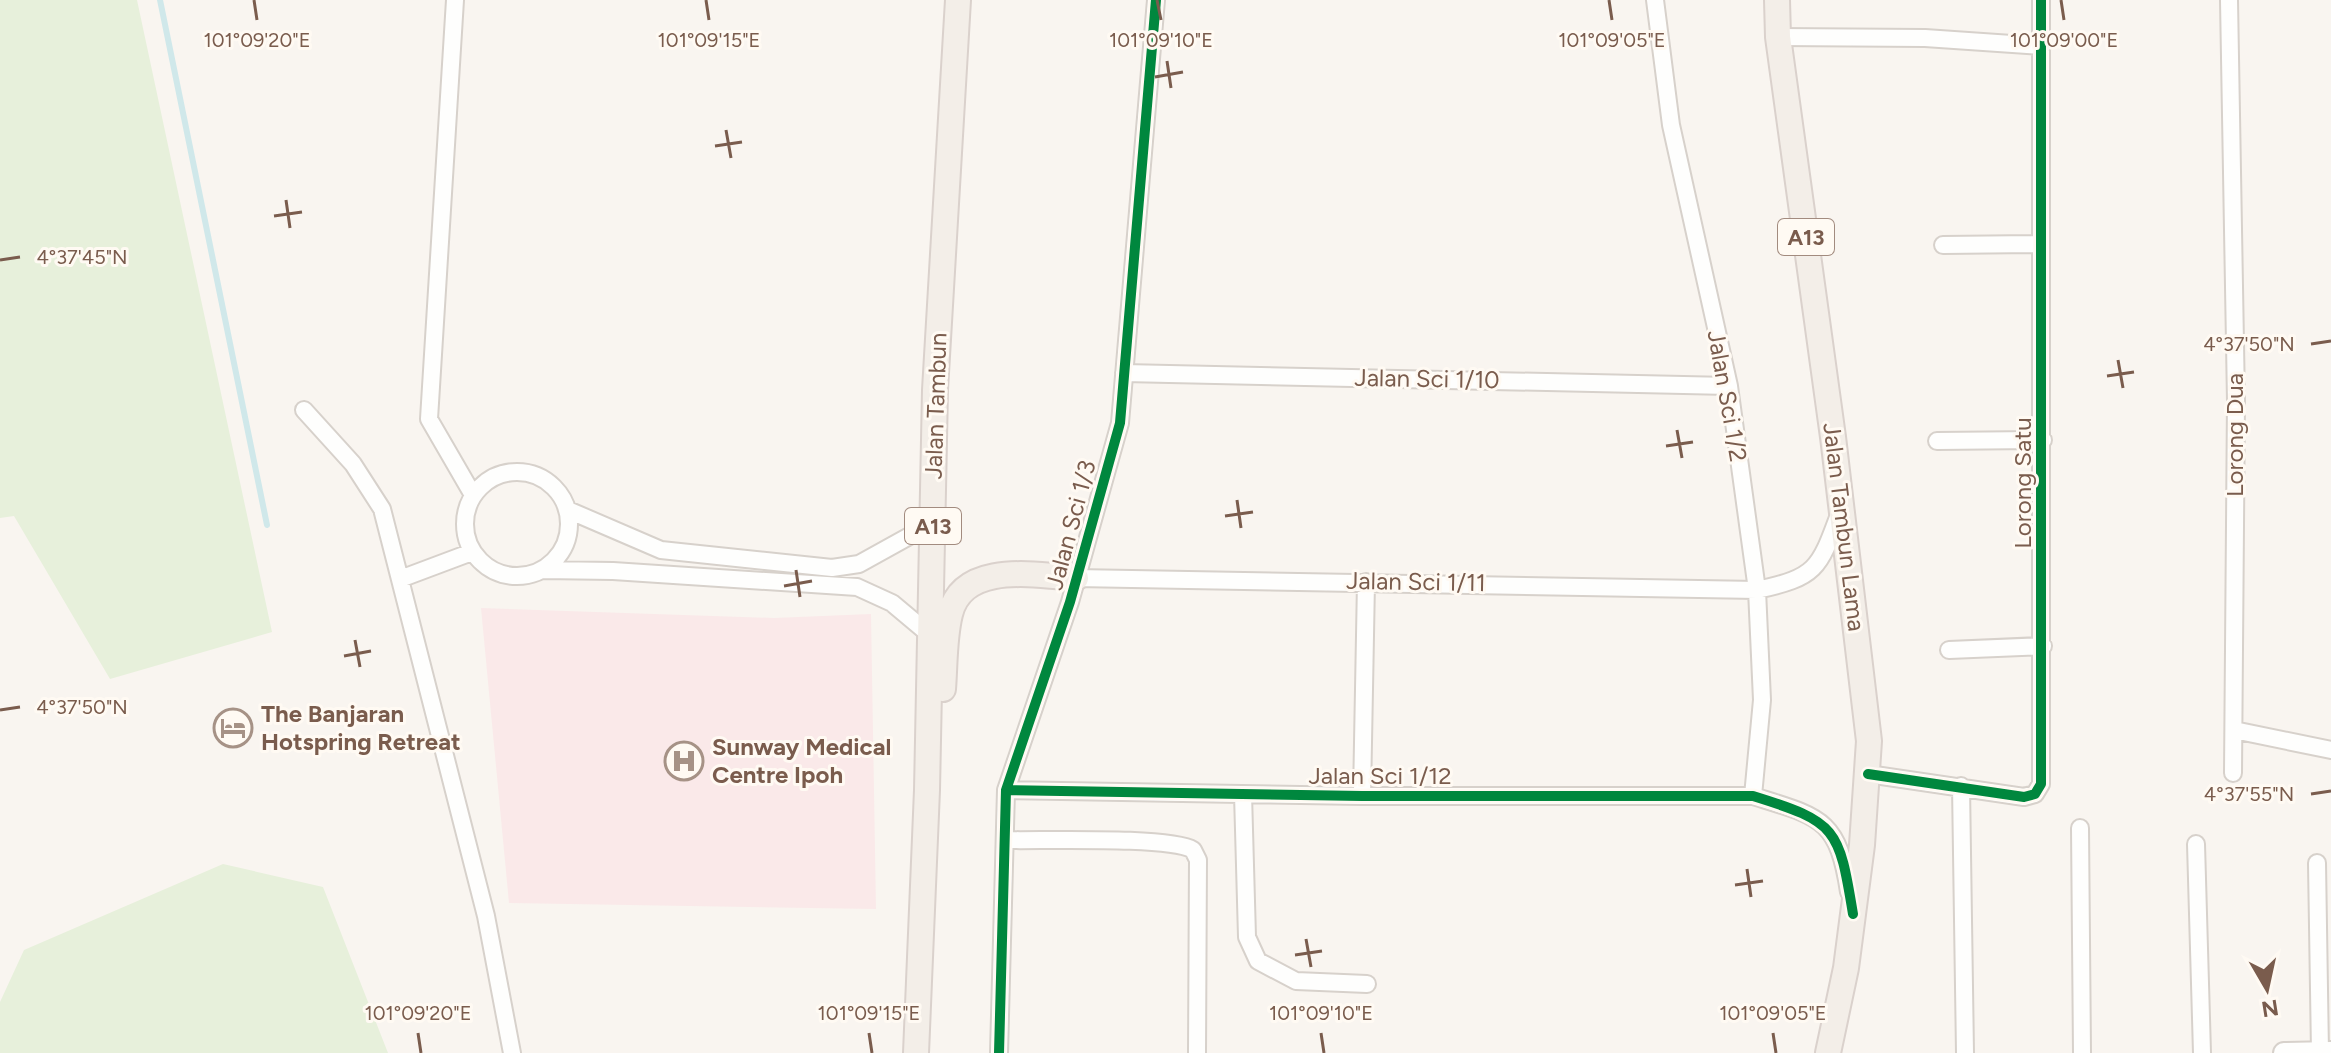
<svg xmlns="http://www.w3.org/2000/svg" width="2331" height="1053" font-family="Figtree,sans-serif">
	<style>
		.medical { fill: #fae9e9 }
		.green { fill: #e7f0db }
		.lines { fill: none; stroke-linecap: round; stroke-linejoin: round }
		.stream { stroke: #d0e8ea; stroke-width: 6 }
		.minor-casing { stroke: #d7d1cb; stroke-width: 20 }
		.tertiary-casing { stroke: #d7d1cb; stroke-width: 24 }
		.primary-casing { stroke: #dad1cc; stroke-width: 28 }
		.minor { stroke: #fefefd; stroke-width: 16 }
		.tertiary { stroke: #fefefd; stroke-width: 20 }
		.primary { stroke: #f3eee8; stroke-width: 24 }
		.cycleway-casing { stroke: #fffaf3; stroke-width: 15 }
		.cycleway { stroke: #00873e; stroke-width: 10 }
		.ticks { fill: none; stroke: #7a5c4d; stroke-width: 3 }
		.labels { text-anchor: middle; stroke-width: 6; stroke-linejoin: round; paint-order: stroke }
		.shield { fill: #fffaf3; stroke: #a28b7f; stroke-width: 2 }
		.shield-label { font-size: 22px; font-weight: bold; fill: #7a5c4d }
		.street-label { font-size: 24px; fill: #7a5c4d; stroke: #fffaf3 }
		.poi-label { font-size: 24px; font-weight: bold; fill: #7a5c4d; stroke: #fffaf3; text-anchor: start }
		.ticks-label { font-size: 20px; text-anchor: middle; fill: #7a5c4d; stroke: #fffaf3; stroke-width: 6; stroke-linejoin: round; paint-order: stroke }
	</style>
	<rect width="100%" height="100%" fill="#f9f5f0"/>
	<path class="medical" d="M481 608 774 618 871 614 876 909 509 903Z"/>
	<path class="green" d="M0 0H137L272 632 110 679 14 516 0 518Z
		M223 864 323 887 388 1053H0V1002L24 950Z"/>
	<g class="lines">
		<path class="stream" d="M160 0 267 525"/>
		<g class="minor-casing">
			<path id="minor" d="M455 0 429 419 473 495
				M1655 0 1671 125 1729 386 1757 590 1762 700 1753 796
				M2229 0 2236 401 2233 773
				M1778 37 1925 38 2042 46
				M1943 245 2041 244
				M1124 373 1729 386
				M304 410 353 464 382 509 486 916 512 1053
				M1937 441 2043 440
				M465 524a52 52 0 1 1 104 0a52 52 0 1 1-104 0Z
				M568 510 661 550 832 568 859 564 933 523
				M543 570 613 571 857 587 892 603 929 634
				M1076 578 1757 590C1817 577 1819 569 1840 512
				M400 579 472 552
				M1949 650 2043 646
				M2234 730 2331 750
				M1868 774 2024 797 2035 794 2041 784V0
				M1961 786 1965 1053
				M1006 790 1362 796H1753C1820 817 1838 818 1849 892
				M1243 794 1247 937 1258 961 1296 981 1367 984
				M1362 796 1366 582
				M2080 828 2082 1053
				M1005 840C1040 841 1170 836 1193 850L1198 860 1197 1053
				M2196 844 2202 1053
				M2317 863 2320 1052
				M999 1053 1006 790 1070 602 1120 423 1156 0"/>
		</g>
		<g class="tertiary-casing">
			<path id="tertiary" d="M2284 1053 2331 1052"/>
		</g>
		<g class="primary-casing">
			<path id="primary" d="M1777 0 1778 37 1833 437 1869 741 1862 845 1846 968 1828 1053
				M943 689C945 664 944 638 950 614 963 561 1035 575 1076 578
				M916 1053 927 790 935 390 958 0"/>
		</g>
		<use href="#minor" class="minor"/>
		<use href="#tertiary" class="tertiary"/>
		<use href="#primary" class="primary"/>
		<g class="cycleway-casing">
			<path id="cycleway" d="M1868 774 2024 797 2035 794 2041 784V0
				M1006 790 1362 796H1753C1837 822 1839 828 1853 914
				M999 1053 1006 790 1070 602 1120 423 1156 0"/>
		</g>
		<use href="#cycleway" class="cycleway"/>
	</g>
	<path class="ticks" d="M254 0 257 20M706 0 709 20M1157 0 1161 20M1609 0 1612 20M2061 0 2064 20M1167 61 1171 88M1155 77 1183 72M726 130 731 158M715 146 742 142M286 200 290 228M274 216 302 212M0 260 20 257M2311 344 2331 341M2118 360 2123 388M2107 376 2134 372M1677 430 1682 458M1666 446 1693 442M1237 500 1241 528M1225 516 1253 512M796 570 800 597M784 586 812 581M355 640 360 667M344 656 371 651M0 710 20 707M2311 794 2331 791M1747 869 1751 897M1735 885 1763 881M1306 939 1311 967M1295 955 1322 951M418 1033 421 1053M869 1033 872 1053M1321 1033 1324 1053M1773 1033 1776 1053"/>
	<defs>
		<g id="hotel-ring" transform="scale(2)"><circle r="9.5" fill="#fffaf3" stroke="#a69286" stroke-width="1.5"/><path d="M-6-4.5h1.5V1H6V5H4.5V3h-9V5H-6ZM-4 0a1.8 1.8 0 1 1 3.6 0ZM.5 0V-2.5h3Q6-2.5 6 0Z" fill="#a69286"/></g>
		<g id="hospital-ring" transform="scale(2)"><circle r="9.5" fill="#fffaf3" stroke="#a69286" stroke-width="1.5"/><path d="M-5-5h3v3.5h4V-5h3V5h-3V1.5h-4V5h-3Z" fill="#a69286"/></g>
	</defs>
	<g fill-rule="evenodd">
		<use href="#hotel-ring" x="233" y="728"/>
		<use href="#hospital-ring" x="684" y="761"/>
	</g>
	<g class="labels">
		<g class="shield">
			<rect x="1778" y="219" width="56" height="36" rx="6"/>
			<rect x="905" y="508" width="56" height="36" rx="6"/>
		</g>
		<g class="shield-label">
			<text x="1806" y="245">A13</text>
			<text x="933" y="534">A13</text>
		</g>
		<g class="street-label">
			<text transform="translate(1427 379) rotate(1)" y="8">Jalan Sci 1/10</text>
			<text transform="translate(1727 396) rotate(80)" y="8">Jalan Sci 1/2</text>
			<text transform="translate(936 406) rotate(-88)" y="8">Jalan Tambun</text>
			<text transform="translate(2235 435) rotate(-90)" y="8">Lorong Dua</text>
			<text transform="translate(2023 483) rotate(-90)" y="8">Lorong Satu</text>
			<text transform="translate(1071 525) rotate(-75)" y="8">Jalan Sci 1/3</text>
			<text transform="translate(1844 527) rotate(83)" y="8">Jalan Tambun Lama</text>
			<text transform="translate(1416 582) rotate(1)" y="8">Jalan Sci 1/11</text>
			<text x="1380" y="784">Jalan Sci 1/12</text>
		</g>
		<g class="poi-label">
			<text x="261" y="722">The Banjaran<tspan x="261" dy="28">Hotspring Retreat</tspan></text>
			<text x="712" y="755">Sunway Medical<tspan x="712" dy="28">Centre Ipoh</tspan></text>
		</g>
	</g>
	<g class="ticks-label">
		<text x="257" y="47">101°09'20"E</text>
		<text x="709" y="47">101°09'15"E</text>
		<text x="1161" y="47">101°09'10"E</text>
		<text x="1612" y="47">101°09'05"E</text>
		<text x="2064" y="47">101°09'00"E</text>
		<text x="82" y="264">4°37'45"N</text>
		<text x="2249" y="351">4°37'50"N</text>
		<text x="82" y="714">4°37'50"N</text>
		<text x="2249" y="801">4°37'55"N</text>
		<text x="418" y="1020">101°09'20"E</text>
		<text x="869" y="1020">101°09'15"E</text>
		<text x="1321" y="1020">101°09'10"E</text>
		<text x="1773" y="1020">101°09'05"E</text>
	</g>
	<g transform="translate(2267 989) rotate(171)" stroke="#fffaf3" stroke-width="6" paint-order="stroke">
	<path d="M0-6L14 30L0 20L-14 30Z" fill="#7a5c4d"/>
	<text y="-12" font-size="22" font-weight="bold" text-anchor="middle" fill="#7a5c4d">N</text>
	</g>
</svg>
